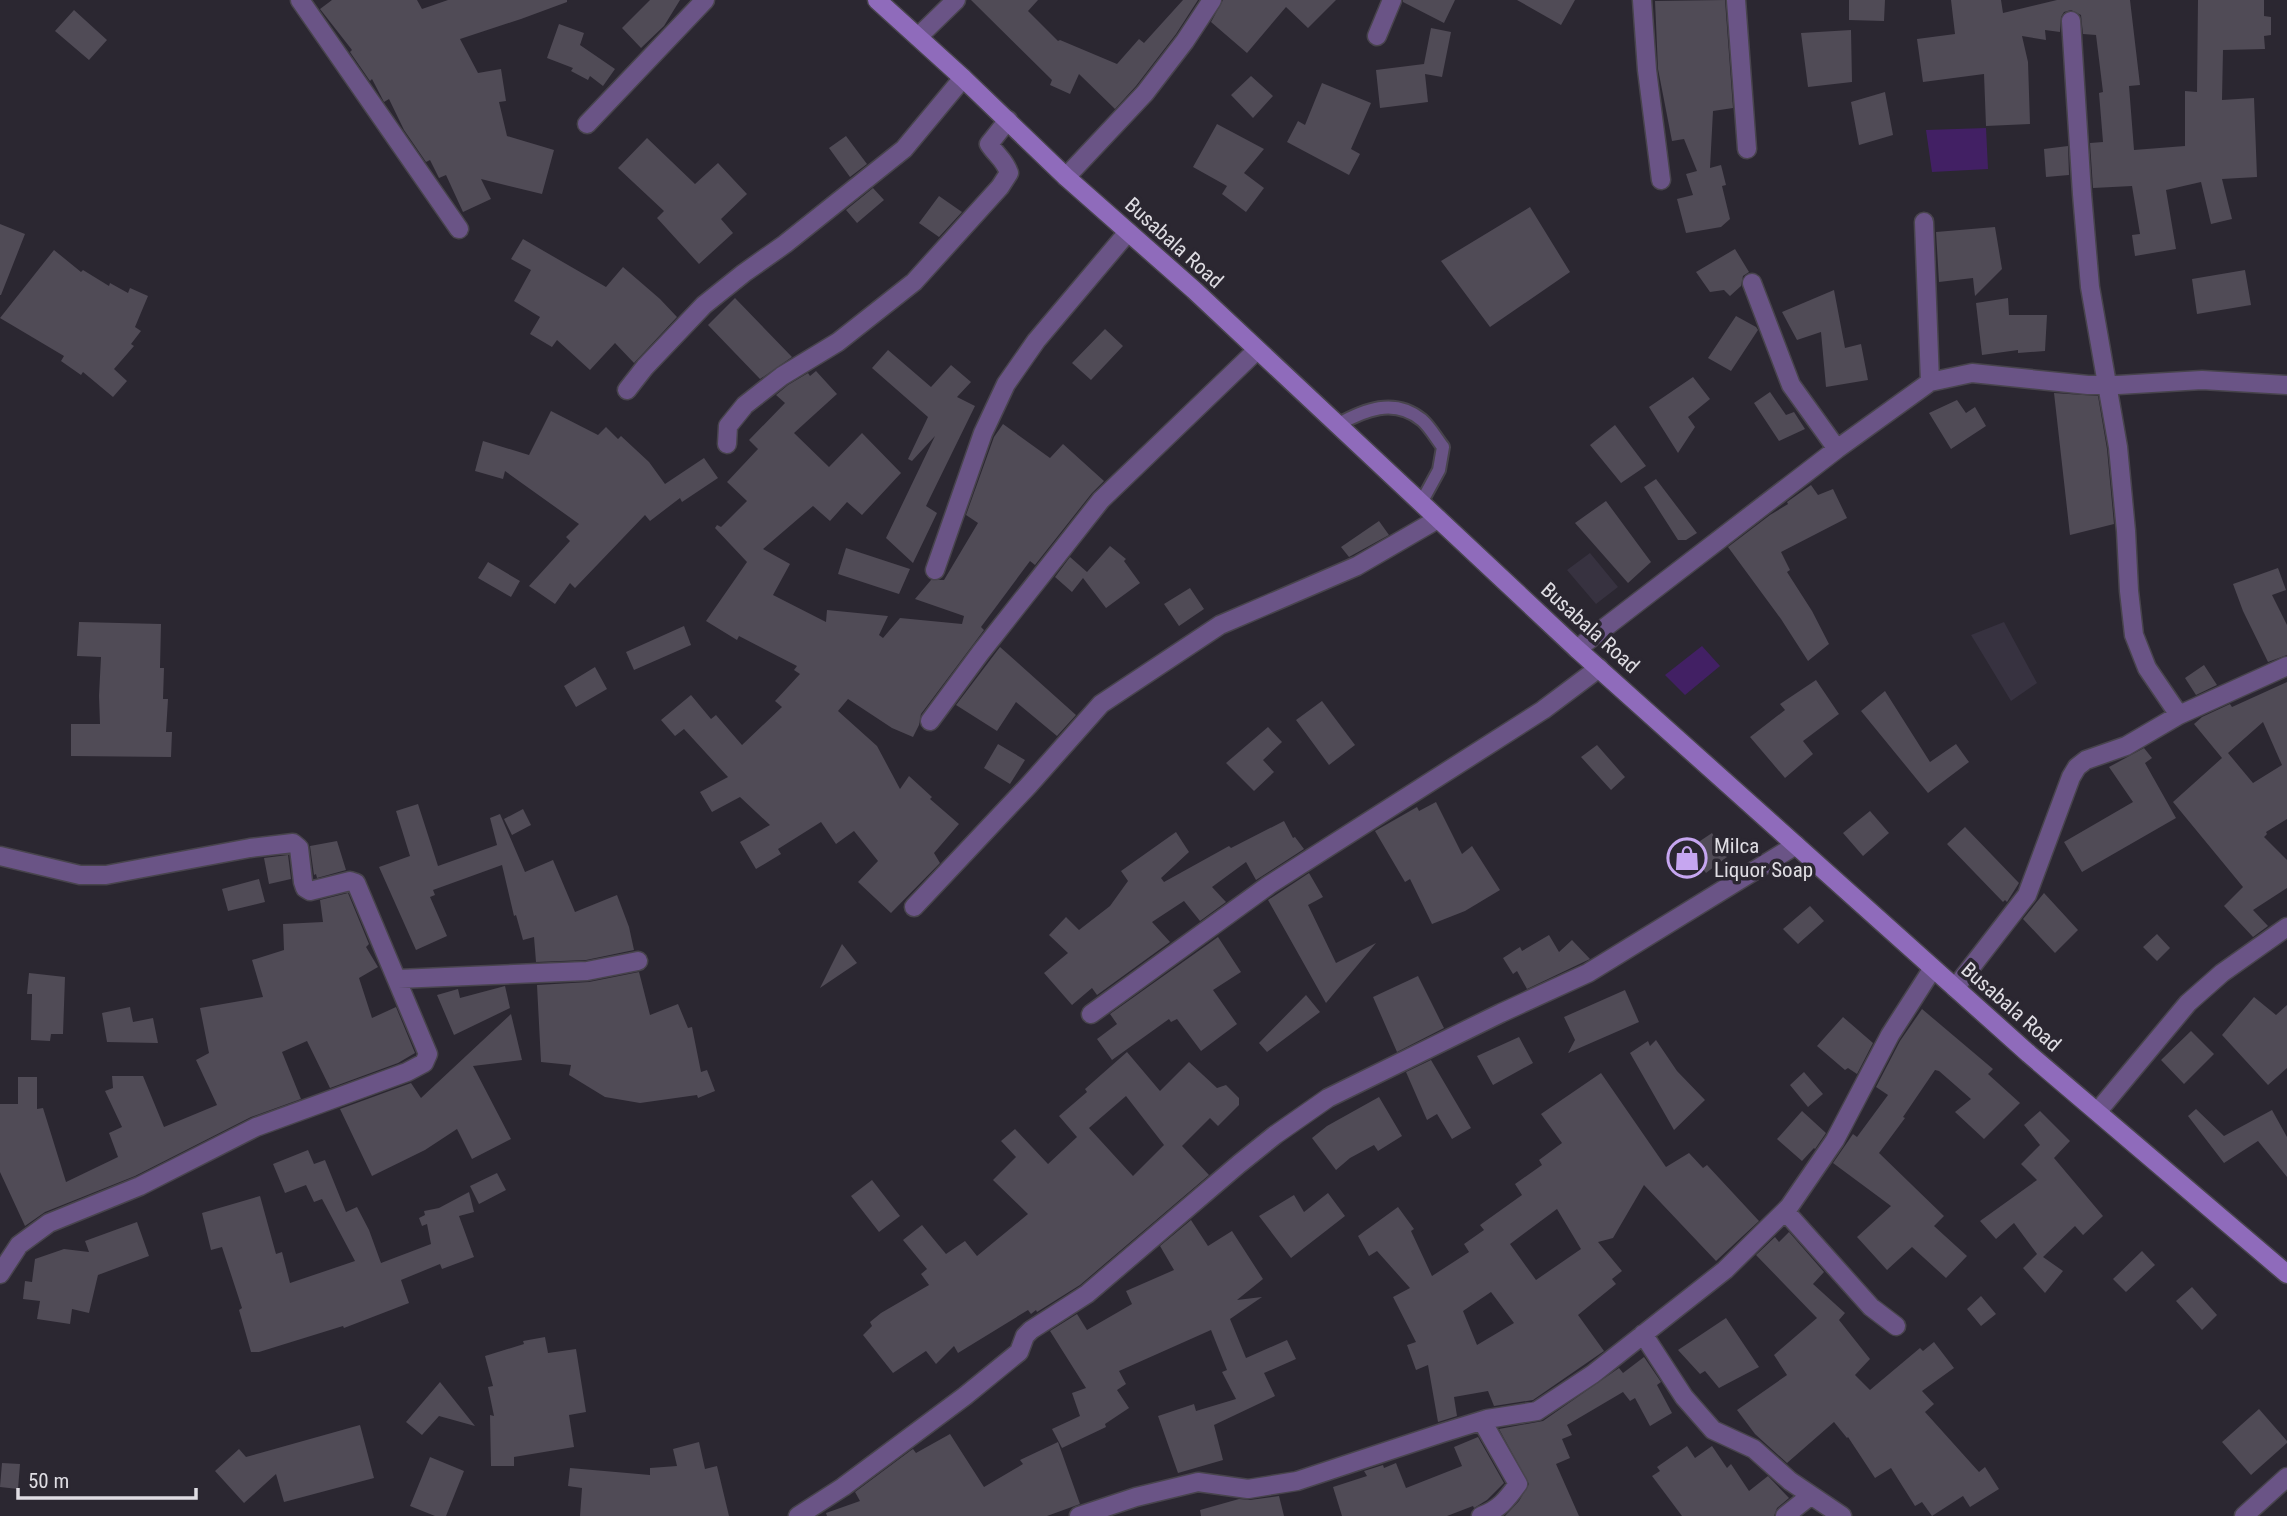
<svg xmlns="http://www.w3.org/2000/svg" width="2287" height="1516" font-family="'Roboto Condensed',sans-serif">
	<style>
		.built { fill: #373240 }
		.green { fill: #422064 }
		.building { fill: #504b56; fill-rule: evenodd }
		.lines { fill: none; stroke-linecap: round; stroke-linejoin: round }
		.lane-casing { stroke: #48444d; stroke-width: 16 }
		.street-casing { stroke: #48444d; stroke-width: 21 }
		.secondary-casing { stroke: #48444d; stroke-width: 21 }
		.lane { stroke: #6a5486; stroke-width: 12 }
		.street { stroke: #6a5486; stroke-width: 18 }
		.secondary { stroke: #8f6bbb; stroke-width: 18 }
		.labels { text-anchor: middle; stroke-width: 7; stroke-linejoin: round; paint-order: stroke }
		.street-label { font-size: 21px; fill: #dfdde3; stroke: #2b2731 }
		.poi-label { font-size: 21px; fill: #dfdde3; stroke: #2b2731; text-anchor: start }
	</style>
	<rect width="100%" height="100%" fill="#2b2731"/>
	<path class="built" d="M1590 553 1618 587 1596 604 1567 570Z
		M2004 622 2037 683 2011 701 1971 635Z"/>
	<path class="green" d="M1986 128 1988 169 1932 172 1926 130Z
		M1702 646 1720 666 1685 695 1665 675Z"/>
	<path class="building" d="M332 0H417L422 9 448 0H567V2L521 19 460 39 478 73 501 69 506 101 499 102 507 136 554 150 542 194 481 179 491 199 463 212 446 175 439 178 430 160 426 162 404 130 389 99 384 102 372 79 370 81 350 52 352 50 320 9Z
		M650 0H680L664 26 641 48 622 28Z
		M971 0H1038L1028 11 1058 41 1060 40 1117 64 1139 39 1144 43 1183 0H1198L1176 34 1136 86 1115 109 1079 74 1070 94 1050 85 1052 80Z
		M1223 0H1336L1308 28 1286 7 1247 53 1211 22Z
		M1403 0H1455L1444 23 1403 2Z
		M1517 0H1575L1561 25Z
		M1725 0 1733 108 1713 111 1710 168 1721 165 1726 185 1722 186 1730 219 1721 227 1686 233 1677 199 1693 195 1686 174 1697 171 1684 139 1672 141 1658 69 1655 1Z
		M1849 0H1885L1884 21 1849 20Z
		M1951 0H2001L2003 13 2057 0H2130L2140 85 2129 86 2134 150 2185 146V91L2197 92 2198 0H2264V16L2271 17V35L2264 36 2265 49 2223 50 2222 100 2254 98 2257 177 2222 179 2232 219 2211 224 2201 182 2166 190 2176 249 2135 256 2132 235 2140 234 2132 186 2093 188 2090 143 2103 142 2099 93 2103 92 2096 35 2083 34 2081 15 2071 10 2064 12 2061 17 2060 32 2045 30 2046 40 2022 36 2028 62 2030 124 1986 126 1984 74 1923 82 1917 39 1955 34Z
		M74 10 107 40 89 60 55 31Z
		M559 24 584 33 580 45 615 69 603 86 590 76 588 80 571 71 573 68 547 58Z
		M1431 28 1451 32 1442 77 1425 74 1428 102 1380 108 1376 70 1424 64Z
		M1851 30 1852 82 1808 87 1801 33Z
		M1251 76 1273 96 1253 118 1231 95Z
		M1322 83 1371 103 1351 149 1360 154 1349 175 1287 142 1298 121 1305 125Z
		M1885 92 1893 135 1859 145 1851 102Z
		M1217 124 1264 149 1244 173 1264 188 1246 212 1222 194 1227 186 1193 167Z
		M846 136 867 164 850 177 829 148Z
		M647 138 695 184 718 163 747 194 721 219 733 233 699 264 657 218 664 211 618 168Z
		M2068 146 2069 175 2046 177 2044 149Z
		M873 188 884 200 857 223 846 210Z
		M939 196 962 212 939 237 919 223Z
		M1530 207 1570 272 1490 327 1441 261Z
		M0 224 25 234 1 295H0Z
		M1995 227 2002 269 1975 296 1973 278 1939 282 1936 232Z
		M523 239 606 287 623 267 660 299 677 317 634 363 615 343 590 370 557 340 552 347 530 334 540 317 514 301 531 270 511 259Z
		M1735 249 1749 272 1743 276 1741 286 1730 296 1724 290 1710 292 1696 272Z
		M54 250 81 272 83 270 109 286 110 283 128 293 130 288 148 296 135 327 141 331 131 344 134 346 114 369 127 381 113 397 83 372 81 375 61 361 64 356 0 318Z
		M2245 270 2251 305 2197 314 2192 279Z
		M1834 290 1845 348 1861 344 1868 380 1826 387 1821 332 1797 340 1782 312Z
		M735 298 792 357 760 379 708 325Z
		M2008 298 2009 315H2047L2045 351 2018 353V350L1982 355 1976 303Z
		M1736 316 1756 327 1758 330 1731 371 1708 358Z
		M1105 329 1123 346 1091 380 1072 363Z
		M888 350 931 387 951 365 971 382 957 397 975 406 926 506 937 513 913 563 886 538 935 436 912 461 908 459 928 417 872 368Z
		M816 371 837 394 794 433 829 467 862 433 901 473 862 515 847 502 830 521 813 506 763 549 790 564 773 595 826 622 827 610 888 616 879 635 883 638 900 618 962 624 964 616 915 599 931 580H944L978 523 966 515 994 437 1003 424 1050 458 1063 444 1104 481 1092 493 1035 565 1030 561 981 627 984 630 921 714 919 725 913 737 892 728 848 699 838 711 877 746 900 789 909 776 932 797 930 799 959 824 934 853 940 863 891 913 858 882 878 861 854 831 836 844 821 822 778 849 781 854 756 869 740 842 770 825 740 797 712 812 700 792 728 777 684 729 675 736 661 720 691 695 711 719 716 715 742 745 782 707 775 701 800 674 794 670 797 666 739 636 737 640 706 621 747 562 715 528 717 525 721 527 747 501 727 482 758 449 749 440 785 403 776 395 788 385 808 373 810 376Z
		M1693 377 1710 399 1688 417 1695 427 1678 453 1649 407Z
		M1770 392 1786 415 1794 412 1805 429 1779 441 1754 403Z
		M2054 393 2098 396 2107 449 2114 524 2070 535Z
		M1957 400 1966 413 1975 407 1986 426 1951 449 1929 413Z
		M551 411 598 435 606 427 618 439 621 436 649 462 665 484 704 458 718 478 682 502 680 498 650 521 645 515 575 588 570 583 555 604 529 586 570 541 566 537 579 524 505 471 503 479 475 471 483 441 529 455Z
		M1615 425 1646 466 1621 483 1590 445Z
		M1656 479 1697 533 1686 540H1678L1644 487Z
		M1811 485 1818 495 1833 489 1847 518 1781 552 1790 570 1787 572 1812 611 1829 644 1808 661 1781 619 1728 547 1770 515 1788 504 1787 502Z
		M1606 501 1651 562 1628 583 1575 523Z
		M1379 521 1389 535 1349 557 1341 547Z
		M1110 546 1126 559 1124 561 1140 583 1106 608 1083 578 1072 592 1055 577 1070 557 1087 572Z
		M846 548 910 569 899 594 838 574Z
		M488 562 520 581 511 597 478 578Z
		M2278 568 2286 590 2272 595 2287 625V655L2268 662 2243 611 2233 584Z
		M1190 588 1204 609 1179 626 1164 604Z
		M79 622 161 624 160 668H164L163 699H168L166 732H172L171 757 71 756V724H100L99 696 101 657 77 656Z
		M684 626 691 645 634 670 626 652Z
		M1000 647 1076 715 1057 736 1016 702 997 731 956 705Z
		M2204 665 2217 685 2196 695 2185 678Z
		M595 667 607 689 576 707 564 686Z
		M1816 680 1839 714 1803 741 1813 754 1785 778 1750 737 1785 710 1780 704Z
		M2287 682V819L2266 832 2267 834 2264 837 2287 860V888L2253 910 2268 926 2253 937 2224 906 2243 887 2173 802 2222 758 2194 724 2202 717 2230 704 2232 707ZM2263 722 2282 765 2253 783 2228 753Z
		M1885 691 1930 762 1956 744 1969 762 1928 793 1861 711Z
		M1322 701 1355 745 1329 765 1296 720Z
		M1268 727 1282 742 1263 760 1274 772 1254 791 1226 763Z
		M998 744 1025 760 1010 784 984 768Z
		M1597 745 1625 777 1611 790 1581 757Z
		M2144 748 2152 758 2145 763 2176 818 2082 872 2064 842 2133 802 2109 767Z
		M1436 802 1462 854 1472 846 1500 890 1465 911 1432 924 1410 879 1405 882 1375 831 1417 807 1419 811Z
		M418 804 438 866 497 845 490 818 500 814 525 872 553 860 575 912 617 895 629 927 634 950 586 960 536 962 534 937 523 940 516 915 514 916 502 865 433 890 435 895 430 897 447 936 416 950 379 867 410 856 396 811Z
		M523 809 531 825 512 835 504 819Z
		M1870 811 1889 833 1863 856 1843 833Z
		M1284 821 1293 838 1295 837 1304 849 1256 880 1246 862 1212 887 1226 902 1200 921 1184 901 1152 922 1170 942 1097 995 1092 988 1072 1005 1044 973 1068 953 1049 935 1066 917 1079 930 1110 906 1128 881 1121 871 1176 832 1189 852 1161 878 1164 882 1229 846 1231 848Z
		M1965 827 2019 883 2007 902 2005 900 2003 902 1947 844Z
		M1712 833 1727 857 1706 873 1688 849Z
		M337 841 346 870 317 878 316 874 314 875 310 846Z
		M288 855 291 879 269 884 264 858Z
		M1309 873 1323 897 1308 905 1336 963 1376 943 1326 1003 1268 900Z
		M259 879 265 902 228 911 222 889Z
		M348 893 369 944 366 947 378 967 359 978 372 1018 396 1007 415 1053 398 1063 330 1088 307 1041 282 1052 301 1099 251 1117 135 1176 45 1212 25 1226 0 1172V1104H18V1077H37V1109L43 1108 66 1182 118 1157 109 1133 122 1127 105 1091 113 1088 112 1076H143L164 1127 217 1105 196 1060 209 1053 200 1008 263 997 252 960 284 950 283 924 323 922 320 900Z
		M2044 893 2078 930 2055 953 2023 919Z
		M1810 906 1824 921 1798 944 1783 929Z
		M2157 934 2170 948 2157 961 2143 947Z
		M1549 935 1559 952 1572 940 1590 959 1527 989 1517 971 1513 974 1503 958 1520 947 1522 951Z
		M1218 937 1241 972 1213 990 1237 1024 1201 1051 1177 1019 1171 1022 1169 1019 1112 1060 1097 1039 1117 1024 1110 1014Z
		M842 944 857 963 820 988Z
		M639 972 650 1015 678 1004 688 1028 692 1027 701 1072 707 1070 715 1091 698 1098 697 1095 640 1103 605 1097 569 1075 571 1065 541 1062 537 985 589 982Z
		M29 973 65 977 63 1034H51L50 1041 31 1040 32 994H27Z
		M1418 976 1444 1028 1397 1052 1373 997Z
		M505 986 510 1008 454 1035 437 995 458 989 460 998Z
		M1625 990 1639 1022 1568 1053 1575 1040 1564 1017Z
		M1306 995 1320 1012 1267 1052 1259 1043Z
		M2254 997 2276 1015 2287 1005V1068L2268 1085 2222 1035Z
		M130 1007 133 1022 153 1018 158 1043 107 1042 102 1013Z
		M1922 1009 1993 1069 1988 1074 2020 1103 1984 1139 1955 1112 1971 1099 1939 1071 1935 1070 1903 1117 1905 1118 1879 1153 1944 1216 1934 1226 1967 1256 1946 1278 1912 1247 1887 1270 1857 1237 1891 1206 1833 1163 1853 1134 1857 1137 1888 1095 1876 1087 1900 1041Z
		M511 1014 522 1060 473 1066 511 1139 472 1159 457 1129 425 1150 372 1176 340 1109 411 1083 421 1098Z
		M1843 1017 1873 1043 1857 1074 1848 1068 1845 1070 1817 1046Z
		M2191 1031 2214 1054 2184 1084 2161 1060Z
		M1519 1037 1533 1063 1493 1085 1477 1056Z
		M1656 1040 1677 1071 1705 1100 1674 1130 1630 1053 1648 1041 1650 1046Z
		M1127 1052 1160 1091 1189 1062 1217 1088 1226 1085 1239 1098V1105L1218 1126 1210 1118 1182 1146 1209 1175 1080 1285 1037 1312 1036 1310 1031 1314 1028 1310 958 1353 954 1346 936 1364 926 1351 893 1373 863 1335 872 1326 870 1322 881 1313 929 1285 921 1274 927 1269 903 1240 922 1225 946 1254 965 1241 977 1256 1028 1214 993 1180 1016 1157 1001 1141 1015 1129 1048 1164 1077 1137 1059 1116 1087 1092 1085 1089ZM1126 1096 1164 1145 1133 1176 1089 1128Z
		M1431 1060 1471 1128 1452 1139 1437 1114 1427 1120 1406 1072Z
		M1804 1072 1823 1094 1808 1107 1790 1085Z
		M1601 1073 1666 1167 1689 1153 1703 1168 1707 1165 1759 1221 1716 1261 1644 1185 1613 1238 1598 1242 1622 1271 1612 1279 1616 1284 1578 1315 1604 1351 1533 1400 1494 1406 1488 1391 1454 1397 1457 1416 1438 1422 1428 1365 1416 1370 1407 1345 1416 1342 1393 1297 1410 1288 1377 1251 1369 1256 1358 1236 1398 1207 1414 1229 1411 1231 1432 1276 1469 1252 1464 1244 1484 1230 1480 1225 1522 1195 1515 1184 1542 1165 1539 1160 1562 1143 1541 1114ZM1557 1209 1581 1249 1536 1280 1510 1244ZM1491 1292 1514 1323 1477 1345 1463 1311Z
		M1379 1097 1402 1136 1378 1151 1374 1145 1350 1158 1336 1170 1312 1138 1327 1126Z
		M2196 1109 2224 1136 2272 1110 2287 1137V1177L2258 1141 2224 1163 2188 1116Z
		M1802 1111 1826 1133 1815 1149 1814 1148 1802 1161 1777 1139Z
		M2040 1111 2070 1141 2054 1158 2103 1216 2083 1235 2075 1226 2043 1257 2063 1271 2045 1293 2023 1268 2037 1254 2014 1223 1996 1239 1980 1221 2037 1180 2021 1164 2040 1145 2024 1125Z
		M308 1150 314 1164 325 1160 346 1212 357 1207 369 1230 381 1263 431 1244 427 1224 422 1226 419 1218 425 1215 424 1211 439 1208 469 1192 474 1212 459 1216 474 1257 442 1269 440 1264 401 1280 409 1303 344 1328 343 1326 259 1352H251L239 1310 242 1308 222 1247 211 1250 202 1213 260 1196 276 1254 282 1252 290 1283 355 1261 322 1199 314 1202 306 1185 285 1193 273 1164Z
		M497 1173 506 1190 479 1204 470 1186Z
		M872 1180 900 1216 879 1232 851 1196Z
		M1328 1193 1345 1216 1291 1258 1259 1216 1294 1195 1304 1212Z
		M1191 1220 1208 1246 1232 1231 1263 1279 1237 1300 1262 1297 1230 1319 1246 1358 1287 1340 1296 1359 1264 1373 1275 1396 1214 1425 1223 1460 1178 1473 1158 1416 1194 1404 1196 1411 1236 1399 1222 1372 1227 1370 1211 1330 1119 1371 1126 1384 1117 1390 1129 1408 1105 1424 1106 1427 1062 1448 1052 1429 1080 1416 1072 1393 1086 1388 1050 1331 1077 1314 1087 1330 1132 1304 1126 1291 1174 1270 1160 1246Z
		M137 1222 149 1256 98 1275 89 1313 72 1309 70 1324 37 1319 40 1301 23 1299 25 1281 32 1282 35 1259 64 1249 89 1252 85 1241Z
		M1789 1232 1824 1272 1813 1284 1845 1313 1839 1320 1870 1359 1855 1375 1870 1390 1920 1348 1923 1351 1934 1342 1954 1368 1922 1391 1934 1404 1925 1412 1979 1472 1985 1467 1999 1489 1970 1507 1963 1496 1932 1516 1922 1502 1915 1506 1891 1468 1875 1478 1848 1437 1847 1438 1834 1422 1787 1463 1755 1434 1737 1410 1787 1375 1774 1355 1817 1318 1756 1255 1775 1237 1779 1242Z
		M2142 1251 2155 1265 2126 1292 2113 1279Z
		M2192 1287 2217 1315 2202 1330 2176 1301Z
		M1981 1296 1996 1314 1981 1326 1967 1309Z
		M1726 1318 1759 1367 1719 1388 1705 1371 1700 1374 1678 1350Z
		M545 1337 548 1353 576 1349 586 1412 569 1415 574 1447 514 1457V1466H491L490 1415 494 1416 488 1387 493 1386 485 1356 524 1344 523 1341Z
		M1644 1357 1661 1382 1657 1385 1672 1413 1650 1426 1635 1398 1630 1401 1623 1392 1567 1425 1572 1435 1562 1439 1570 1458 1556 1464 1579 1516H1505L1519 1501 1529 1484 1499 1429 1543 1421 1619 1368 1623 1373Z
		M440 1382 475 1426 439 1416 422 1435 406 1422Z
		M2259 1409 2287 1441V1443L2251 1475 2222 1442Z
		M360 1425 374 1478 284 1502 276 1474 244 1503 215 1471 239 1449 246 1457Z
		M950 1434 984 1487 1023 1464 1020 1460 1058 1442 1080 1504 1047 1516H827L826 1513 860 1501 855 1492 910 1451 913 1449 916 1453Z
		M1478 1437 1504 1483 1487 1500 1474 1508 1473 1506 1447 1516H1342L1333 1487 1367 1476 1364 1471 1383 1465 1384 1468 1396 1463 1406 1488 1462 1466 1454 1447Z
		M699 1442 705 1469 717 1466 729 1516H580L582 1488 568 1486 570 1468 650 1475V1468L677 1466 673 1449Z
		M1687 1446 1695 1458 1712 1446 1727 1468 1731 1464 1749 1491 1768 1476 1789 1498 1777 1508 1774 1516H1682L1652 1476 1660 1471 1657 1467Z
		M430 1457 464 1471 446 1516H435L410 1506Z
		M2 1463 20 1464 18 1489 0 1487Z
		M1279 1496 1284 1516H1201L1200 1510 1239 1499 1250 1500Z"/>
	<g class="lines">
		<g class="lane-casing">
			<path id="lane" d="M1337 425C1364 410 1394 397 1422 420 1430 427 1436 438 1443 447L1439 470 1421 503"/>
		</g>
		<g class="street-casing">
			<path id="street" d="M300 0 459 229
				M1642 0 1647 70 1661 180
				M1736 0 1747 149
				M2071 21 2082 194 2090 287 2118 447 2126 531 2129 591 2134 635 2147 668 2179 715
				M1377 36 1392 0
				M918 37 956 0
				M587 124 705 0
				M1066 177 1145 93 1185 41 1212 0
				M1924 222 1930 382
				M1752 283 1791 385 1837 449
				M627 390 645 367 704 305 744 273 785 244 904 149 963 78
				M727 444 728 426 745 405 782 376 838 342 914 282 1000 187 1009 173C1005 160 996 155 989 144L1008 120
				M935 570 983 433 1006 384 1036 341 1128 232
				M1577 649 1837 449 1930 382 1972 373 2088 385H2118L2202 380 2287 385
				M930 721 981 652 1101 500 1257 350
				M0 856 80 875H106L250 848 293 843 299 848 303 882 305 888 310 891 350 881 356 883 428 1054 424 1063 407 1072 256 1127 140 1186 49 1223 19 1245 0 1274
				M914 907 1029 785 1101 704 1220 625 1357 566 1438 519
				M398 979 587 971 638 961
				M1955 988 2027 895 2071 777 2077 767 2086 760 2126 746 2179 715 2287 666
				M1091 1014 1269 885 1543 710 1599 668
				M2098 1111 2188 1003 2222 973 2287 927
				M1785 1211 1871 1307 1896 1326
				M1643 1334 1684 1397 1713 1430 1754 1449 1790 1481 1842 1516
				M798 1516 843 1487 965 1396 1019 1352 1025 1336 1031 1330 1087 1294 1239 1164 1275 1135 1328 1098 1501 1013 1588 973 1796 845
				M1079 1516 1136 1497 1198 1482 1248 1489 1297 1481 1442 1433 1487 1419 1537 1411 1593 1374 1725 1270 1789 1207 1835 1140 1890 1035 1933 968
				M1481 1516C1500 1509 1507 1499 1518 1484L1482 1421
				M1785 1516 1810 1496
				M2244 1516 2287 1477"/>
		</g>
		<g class="secondary-casing">
			<path id="secondary" d="M877 0 963 78 1066 177 1194 290 1577 649 2029 1054 2287 1274"/>
		</g>
		<use href="#lane" class="lane"/>
		<use href="#street" class="street"/>
		<use href="#secondary" class="secondary"/>
	</g>
	<defs>
		<g id="shop-ring" transform="scale(2.0125)"><circle r="9.5" fill="#2b2731" stroke="#c6a6f0" stroke-width="1.5"/><path d="M-5-2.5h2.3a2.7 3.5 0 0 1 5.4 0H5L5.5 6h-11ZM-1.5-2.5h3a1.5 2.3 0 0 0-3 0Z" fill="#c6a6f0"/></g>
	</defs>
	<g fill-rule="evenodd">
		<use href="#shop-ring" x="1687" y="858"/>
	</g>
	<g class="labels">
		<g class="street-label">
			<text transform="translate(1174 243) rotate(42)" y="7">Busabala Road</text>
			<text transform="translate(1590 628) rotate(42)" y="7">Busabala Road</text>
			<text transform="translate(2011 1007) rotate(41)" y="7">Busabala Road</text>
		</g>
		<g class="poi-label">
			<text x="1714" y="853">Milca<tspan x="1714" dy="24">Liquor Soap</tspan></text>
		</g>
	</g>
	<path d="M18 1488v10h178v-10" fill="none" stroke="#dfdde3" stroke-width="3.5"/>
	<text x="28" y="1488" font-size="21" fill="#dfdde3" stroke="#2b2731" stroke-width="5" paint-order="stroke">50 m</text>
</svg>
